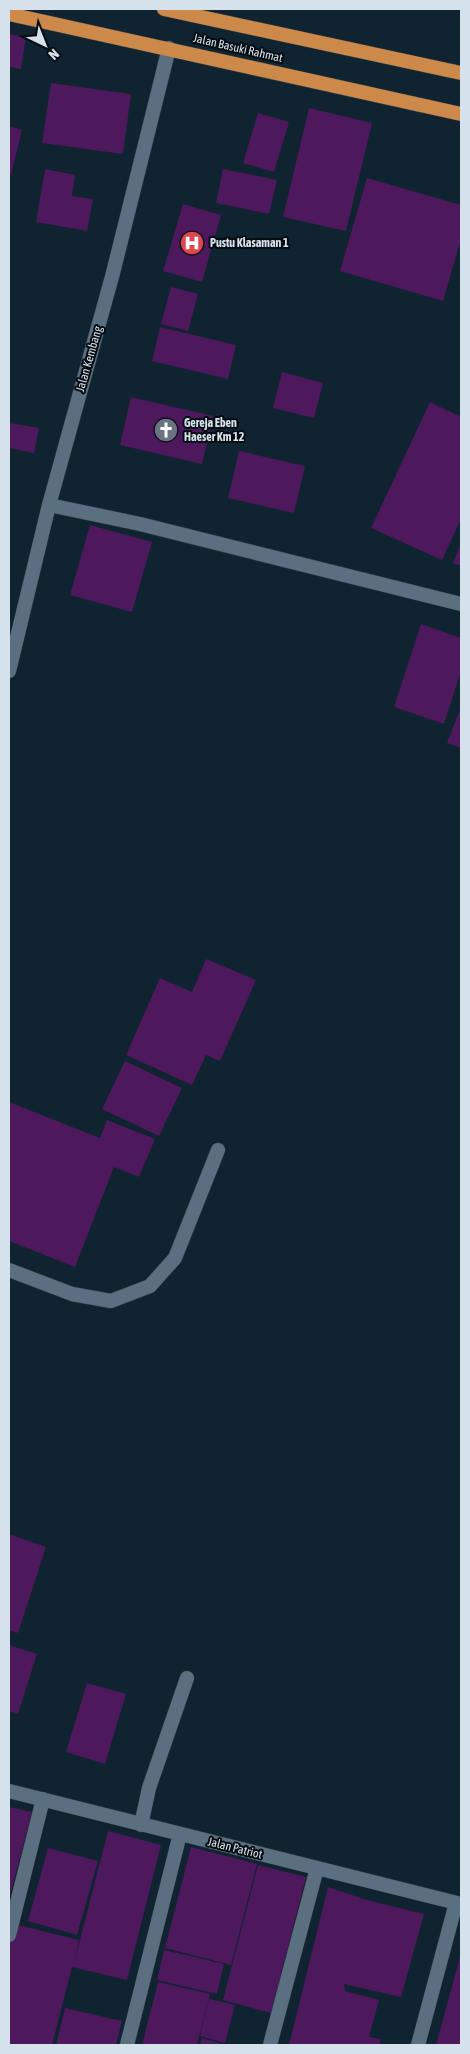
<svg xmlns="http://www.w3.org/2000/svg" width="470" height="2054" font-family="'Asap Condensed',sans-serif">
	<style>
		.building { fill: #4e185d }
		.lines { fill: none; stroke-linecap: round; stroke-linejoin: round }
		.service-casing { stroke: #333f4a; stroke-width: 15 }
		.minor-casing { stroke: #333f4a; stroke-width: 15 }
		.trunk-casing { stroke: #333f4a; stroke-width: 15 }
		.service { stroke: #5a7080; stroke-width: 14 }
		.minor { stroke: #5a7080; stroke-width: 14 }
		.trunk { stroke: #cc8949; stroke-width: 14 }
		.labels { text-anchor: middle; stroke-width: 4; stroke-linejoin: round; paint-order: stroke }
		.street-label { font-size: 12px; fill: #d6e2eb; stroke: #040b11 }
		.poi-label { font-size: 12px; font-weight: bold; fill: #d6e2eb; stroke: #040b11; text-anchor: start }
	</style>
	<rect width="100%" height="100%" fill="#0f2330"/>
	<path class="building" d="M9 34 26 37 21 69 9 67Z
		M51 83 131 94 123 154 42 143Z
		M309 108 372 123 346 231 283 217Z
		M258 113 289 122 274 172 243 163Z
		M9 126 22 130 11 175 9 174Z
		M45 169 75 175 72 196 93 199 87 231 36 222Z
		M223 169 277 180 269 214 216 203Z
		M367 178 461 205V239L443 301 340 271Z
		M183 204 221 215 202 282 163 271Z
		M171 287 198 294 188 331 161 324Z
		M160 327 236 345 228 379 152 361Z
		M282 372 323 383 314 418 273 408Z
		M131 397 213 416 202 464 120 445Z
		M430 402 461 417V519L442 560 371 528Z
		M9 423 39 428 34 453 9 448Z
		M239 451 305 466 294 513 228 498Z
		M90 525 152 542 132 612 70 595Z
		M461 544V566L453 563Z
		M421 624 461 638V671L444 724 394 707Z
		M461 707V748L447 743Z
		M206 959 256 980 220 1061 206 1055 192 1085 126 1055 160 978 192 992Z
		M125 1061 182 1088 159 1136 102 1109Z
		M9 1102 100 1138 107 1120 155 1139 139 1177 114 1167 75 1267 9 1241Z
		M9 1534 46 1547 18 1633 9 1630Z
		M9 1645 37 1654 18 1714 9 1711Z
		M87 1683 126 1694 105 1764 66 1752Z
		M9 1807 32 1812 9 1899Z
		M108 1831 161 1845 127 1980 72 1967 52 2045H9V1946L14 1924 79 1940 74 1963Z
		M191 1847 257 1864 231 1965 165 1948Z
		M48 1848 98 1861 77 1935 28 1921Z
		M258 1865 306 1877 271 2013 223 2000Z
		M328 1887 367 1900 424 1914 401 1997 344 1984 345 1991 379 2000 369 2037 381 2039 379 2045H289Z
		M164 1950 224 1964 217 1994 157 1980Z
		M461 1953V2045H436Z
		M158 1982 210 1994 197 2045H142Z
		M209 1999 235 2005 225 2043 200 2036Z
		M65 2008 122 2021 116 2045H56Z
		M202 2038 225 2045H200Z"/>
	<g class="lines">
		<g class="service-casing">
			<path id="service" d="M9 1270 72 1294 111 1301 150 1286 175 1258 218 1150
				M141 1825 149 1788 187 1678"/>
		</g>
		<g class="minor-casing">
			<path id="minor" d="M49 505 140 524 461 604
				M9 671 49 505 113 273 169 48
				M9 1791 461 1904
				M9 1935 43 1799
				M127 2045 180 1834
				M270 2045 317 1868
				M418 2045 456 1903"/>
		</g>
		<g class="trunk-casing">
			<path id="trunk" d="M164 9 461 73
				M9 14 461 114"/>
		</g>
		<use href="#service" class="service"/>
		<use href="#minor" class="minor"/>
		<use href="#trunk" class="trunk"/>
	</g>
	<defs>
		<g id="hospital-disc" transform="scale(1.25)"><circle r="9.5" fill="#e0444e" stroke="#040b11"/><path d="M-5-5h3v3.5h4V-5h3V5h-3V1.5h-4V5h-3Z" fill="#fff"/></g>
		<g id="church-disc" transform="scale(1.25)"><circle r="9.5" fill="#6b7280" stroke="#040b11"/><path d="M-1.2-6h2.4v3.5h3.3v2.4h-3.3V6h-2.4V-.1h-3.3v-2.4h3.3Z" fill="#fff"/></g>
	</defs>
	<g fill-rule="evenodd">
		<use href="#hospital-disc" x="192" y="243"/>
		<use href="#church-disc" x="166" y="430"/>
	</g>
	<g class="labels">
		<g class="street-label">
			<text transform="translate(238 48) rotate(13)" y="4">Jalan Basuki Rahmat</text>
			<text transform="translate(89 359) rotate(-74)" y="4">Jalan Kembang</text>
			<text transform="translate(235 1848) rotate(14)" y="4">Jalan Patriot</text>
		</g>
		<g class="poi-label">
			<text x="210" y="247">Pustu Klasaman 1</text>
			<text x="184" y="427">Gereja Eben<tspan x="184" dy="14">Haeser Km 12</tspan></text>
		</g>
	</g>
	<rect width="470" height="2054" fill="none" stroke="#d6e2eb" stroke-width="20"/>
	<g transform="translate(45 45) rotate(137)" stroke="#040b11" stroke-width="4" paint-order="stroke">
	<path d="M0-4L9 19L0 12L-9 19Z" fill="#d6e2eb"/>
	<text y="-8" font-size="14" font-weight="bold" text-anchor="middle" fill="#d6e2eb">N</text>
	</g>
</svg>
